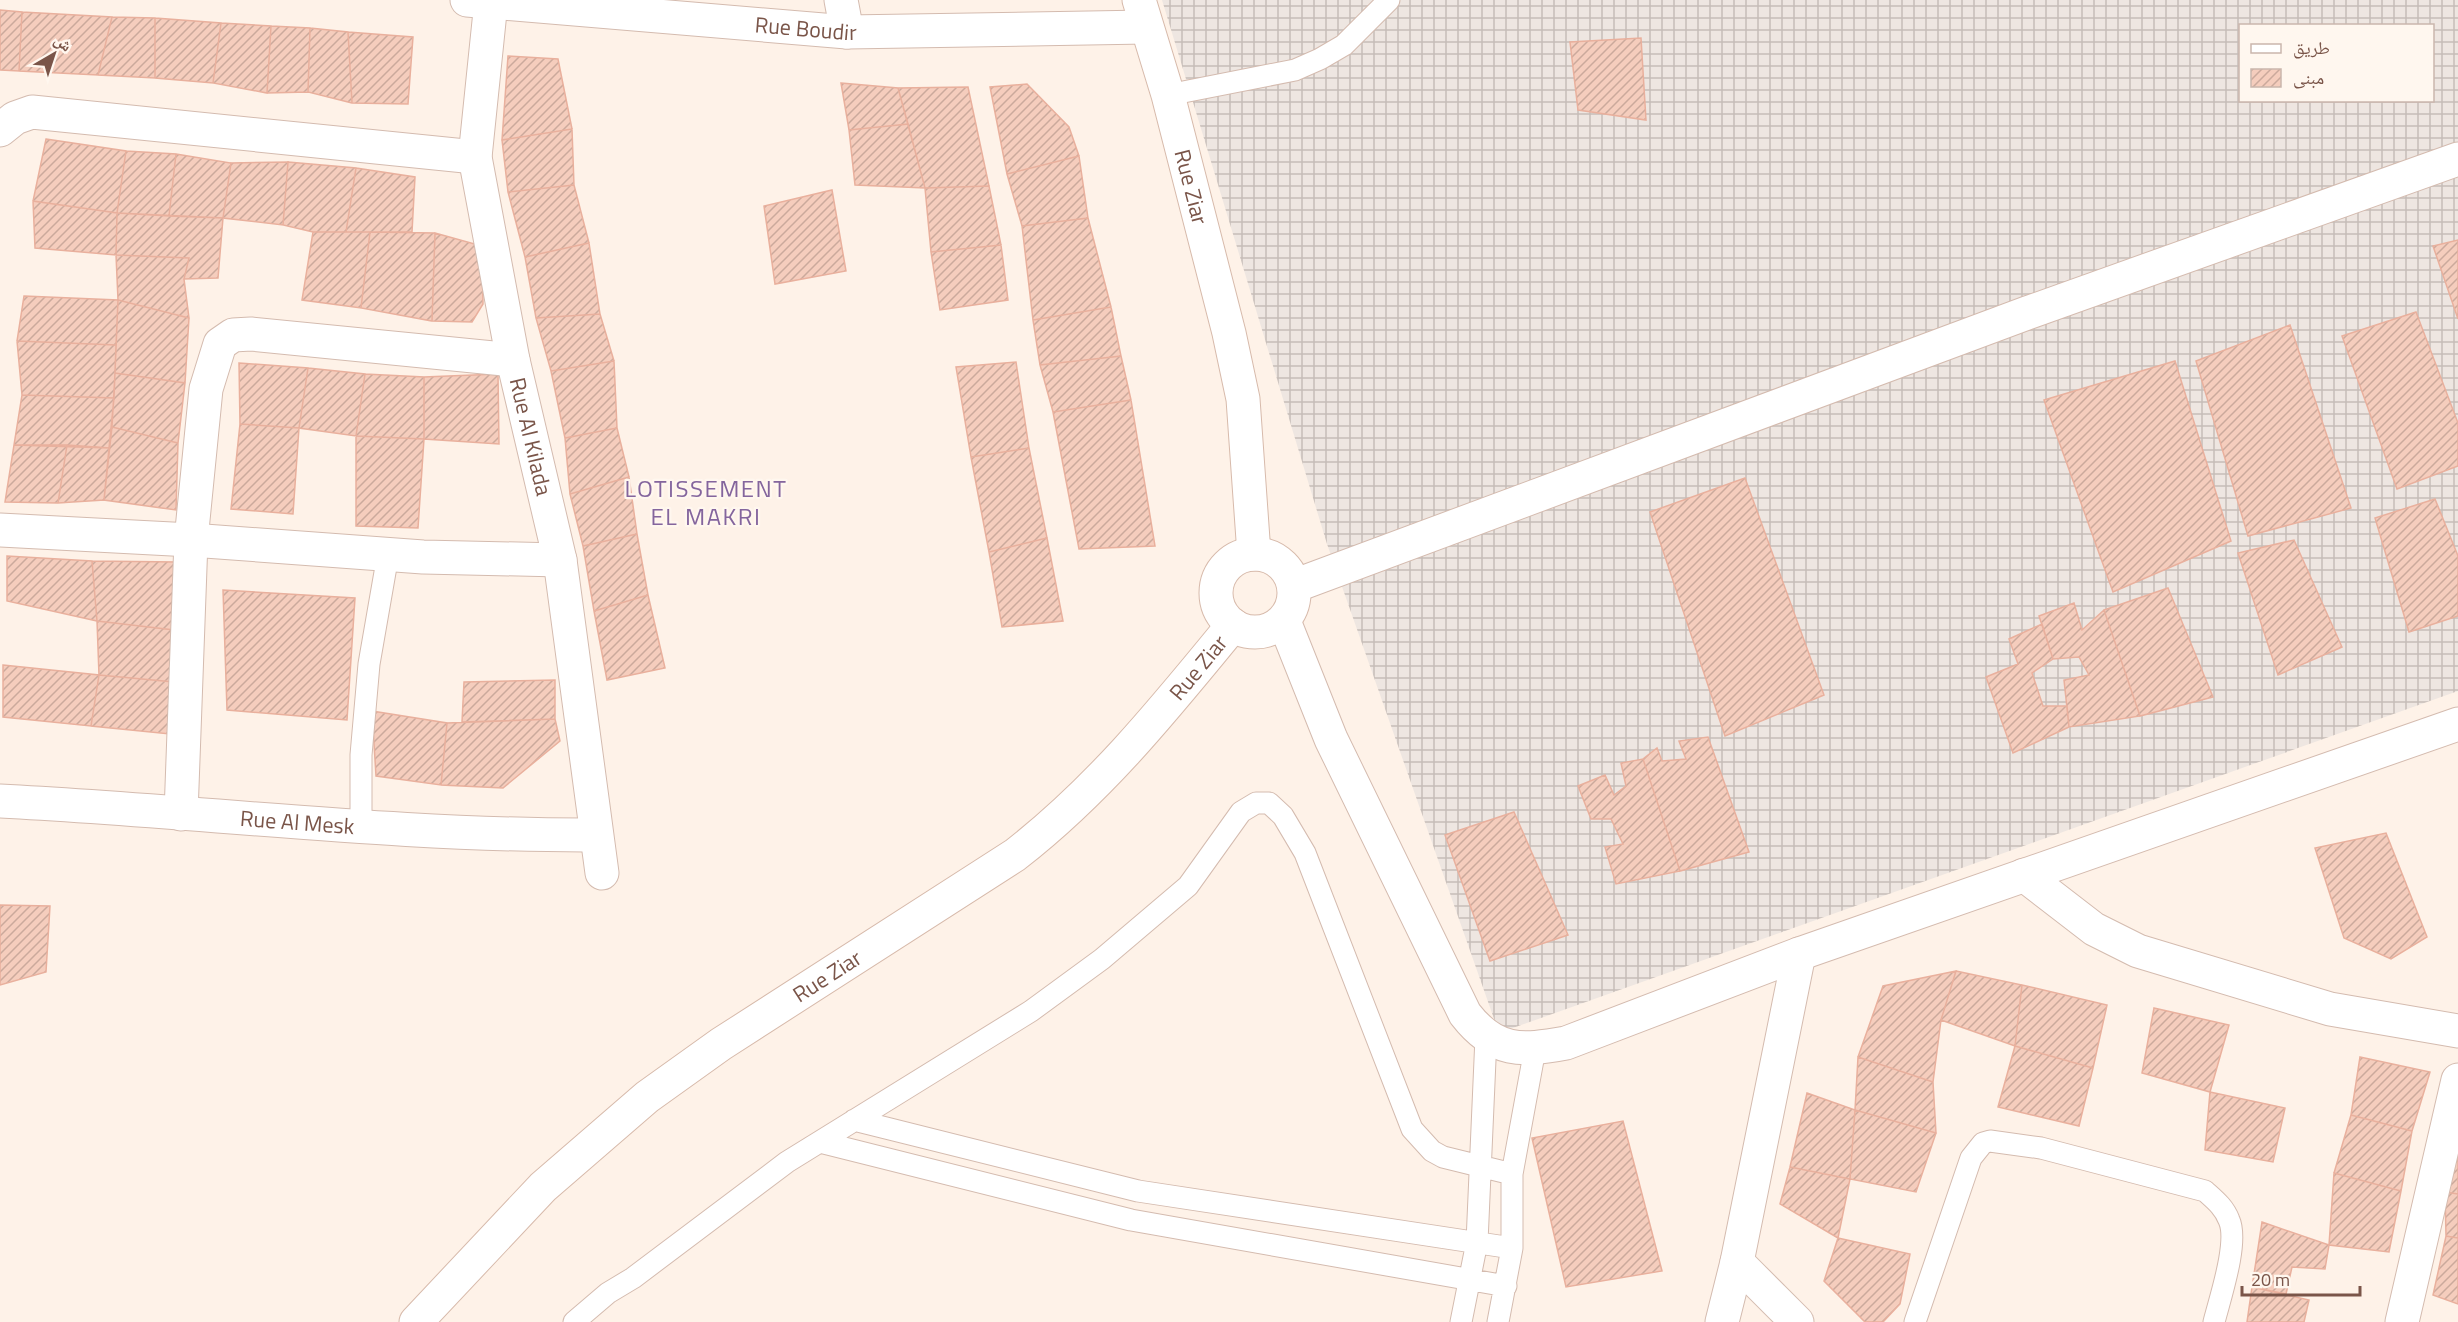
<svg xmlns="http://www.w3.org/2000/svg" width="2458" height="1322" font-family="'Titillium Web','Noto Naskh Arabic',sans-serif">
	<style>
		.industrial { fill: url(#industrial-grid); fill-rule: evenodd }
		.building { fill: url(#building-hatch); stroke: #e9b09d; stroke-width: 1.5 }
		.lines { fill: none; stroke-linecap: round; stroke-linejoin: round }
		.service-casing { stroke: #d4bbaf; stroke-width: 23 }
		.minor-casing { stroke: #d4bbaf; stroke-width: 35 }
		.tertiary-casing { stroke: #d4bbaf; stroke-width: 35 }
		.secondary-casing { stroke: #d7baab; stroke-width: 35 }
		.service { stroke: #fff; stroke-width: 21 }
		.minor { stroke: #fff; stroke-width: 33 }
		.tertiary { stroke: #fff; stroke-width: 33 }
		.secondary { stroke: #fff; stroke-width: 33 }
		.labels { text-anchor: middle; stroke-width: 4.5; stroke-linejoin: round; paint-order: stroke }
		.street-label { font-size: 22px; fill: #7a5549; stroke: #fff7ef }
		.neighbourhood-label { font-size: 24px; letter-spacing: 1.5px; fill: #84659d; stroke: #fff7ef }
	</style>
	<defs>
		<pattern id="industrial-grid" width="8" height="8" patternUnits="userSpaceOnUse" patternTransform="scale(1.5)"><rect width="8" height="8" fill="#eee6e1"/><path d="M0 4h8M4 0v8" fill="none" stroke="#c6bdb8"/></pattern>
		<pattern id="building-hatch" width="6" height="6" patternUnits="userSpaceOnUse" patternTransform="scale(1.5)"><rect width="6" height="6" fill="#f5cdbd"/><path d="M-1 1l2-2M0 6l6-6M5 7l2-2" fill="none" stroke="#cba99c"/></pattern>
	</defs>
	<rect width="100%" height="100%" fill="#fef2e8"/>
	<path class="industrial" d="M1162 0H2458V691L1499 1033 1327 544ZM2240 26H2432V100H2240Z"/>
	<path class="building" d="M0 10 22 12 19 71 0 70Z
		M22 12 112 17 98 75 19 71Z
		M112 17 155 18V78L98 75Z
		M155 18 221 23 213 83 155 78Z
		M221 23 271 26 267 93 213 83Z
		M271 26 310 28 308 92 267 93Z
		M310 28 348 32 352 103 308 92Z
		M348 32 413 37 408 104 352 103Z
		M1641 38 1646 120 1578 110 1570 42Z
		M508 56 558 59 572 129 502 140Z
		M841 83 898 88 908 124 849 130Z
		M1027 84 1069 127 1079 156 1007 174 990 87Z
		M968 87 989 186 925 188 898 88Z
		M908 124 925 188 855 185 849 130Z
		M572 129 574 185 508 192 502 140Z
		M46 139 126 151 117 213 33 201Z
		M126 151 176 154 169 216 117 213Z
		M176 154 231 163 223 218 169 216Z
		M1079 156 1088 218 1022 226 1007 174Z
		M288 162 283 225 223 218 231 163Z
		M288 162 356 168 346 232H313L283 225Z
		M356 168 415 177 412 232H346Z
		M574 185 589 243 525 257 508 192Z
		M989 186 1001 245 931 252 925 188Z
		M832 190 846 271 775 284 764 206Z
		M33 201 117 213 116 255 35 248Z
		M117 213 223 218 218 278 184 279 189 258 116 255Z
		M1088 218 1111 307 1033 320 1022 226Z
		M313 232H370L361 308 302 300Z
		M370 232 435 233 432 321 361 308Z
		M435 233 482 246 483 304 472 322 432 321Z
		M2458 240V319L2433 246Z
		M589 243 600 314 536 318 525 257Z
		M1001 245 1008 300 940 310 931 252Z
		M116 255 189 258 184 279 189 318 118 300Z
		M24 296 118 300 116 345 17 341Z
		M118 300 189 318 185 383 115 373Z
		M1111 307 1121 356 1040 365 1033 320Z
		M2416 312 2458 423V466L2397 489 2342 336Z
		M600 314 614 361 551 371 536 318Z
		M2290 325 2351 508 2248 536 2196 361Z
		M17 341 116 345 114 398 22 395Z
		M1121 356 1131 400 1053 412 1040 365Z
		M614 361 617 428 565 438 551 371Z
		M2175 361 2231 541 2113 592 2044 400Z
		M1016 362 1029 448 971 457 956 367Z
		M239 363 308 368 299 428 240 424Z
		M308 368 365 374 356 436 299 428Z
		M115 373 185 383 178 443 112 427Z
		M365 374 424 377V439L356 436Z
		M498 374 499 444 424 439V377Z
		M22 395 114 398 109 448 14 445Z
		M1131 400 1155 546 1079 549 1053 412Z
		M240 424 299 428 293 514 231 509Z
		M112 427 178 443 176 510 104 500Z
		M617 428 629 477 570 494 565 438Z
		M356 436 424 439 418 528 356 526Z
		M14 445H67L58 503 5 502Z
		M67 445 109 448 104 500 58 503Z
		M1029 448 1047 538 989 552 971 457Z
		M629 477 637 534 583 546 570 494Z
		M1745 478 1824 695 1725 736 1650 512Z
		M2435 499 2458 556V616L2409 632 2375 518Z
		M637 534 648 595 594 611 583 546Z
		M1047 538 1063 621 1002 627 989 552Z
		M2294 540 2342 647 2278 675 2238 553Z
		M7 556 92 561 97 621 7 601Z
		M92 561 177 562 174 630 97 621Z
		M2168 588 2213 697 2140 716 2104 610Z
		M223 590 355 598 347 720 227 710Z
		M648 595 665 668 607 680 594 611Z
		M2074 603 2082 630 2104 610 2140 716 2069 727 2064 680 2089 675 2079 657 2053 659 2039 616Z
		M97 621 174 630V682L99 675Z
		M2042 624 2053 659 2032 673 2043 706H2067L2069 727 2013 753 1986 677 2018 664 2009 639Z
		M3 665 99 675 91 726 3 717Z
		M99 675 174 682 170 734 91 726Z
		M555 680V719L462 722 464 682Z
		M372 711 447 723 441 785 376 776Z
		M555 719 560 741 503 788 441 785 447 723Z
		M1708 737 1749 852 1680 871 1643 759 1657 748 1662 761 1686 759 1679 741Z
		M1643 759 1680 871 1616 884 1605 847 1623 844 1611 819H1591L1578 786 1605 775 1614 795 1626 786 1621 763Z
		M1514 812 1568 935 1490 961 1445 835Z
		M2386 833 2427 937 2391 959 2344 938 2315 848Z
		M0 905 50 906 46 972 0 985Z
		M1956 971 2022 985 2015 1046 1941 1020Z
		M1956 971 1941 1020 1933 1082 1858 1057 1883 986Z
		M2022 985 2107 1005 2093 1068 2015 1046Z
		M2154 1008 2229 1025 2210 1092 2142 1073Z
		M2015 1046 2093 1068 2079 1126 1998 1107Z
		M1858 1057 1933 1082 1936 1133 1855 1110Z
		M2360 1057 2430 1072 2412 1131 2351 1115Z
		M2210 1092 2285 1108 2273 1162 2205 1150Z
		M1807 1093 1855 1110 1850 1179 1790 1167Z
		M1855 1110 1936 1133 1916 1192 1850 1179Z
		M2351 1115 2412 1131 2401 1191 2334 1173Z
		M1623 1121 1662 1271 1566 1287 1532 1138Z
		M2458 1153V1194L2445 1192Z
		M1790 1167 1850 1179 1838 1238 1780 1204Z
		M2334 1173 2401 1191 2389 1252 2329 1245Z
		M2445 1192 2458 1194V1238L2446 1236Z
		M2262 1222 2329 1245 2325 1269 2292 1267 2286 1294 2252 1287Z
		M2446 1236 2458 1238V1304L2433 1295Z
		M1838 1238 1910 1254 1900 1304 1883 1322H1865L1824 1281Z
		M2252 1287 2309 1300 2304 1322H2247Z"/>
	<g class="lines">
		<g class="service-casing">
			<path id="service" d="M1168 95 1295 70 1320 59 1344 45 1389 0
				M361 828V755L369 664 388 555
				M854 1120 1138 1191 1512 1248
				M820 1142 1131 1220 1506 1286
				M574 1322 608 1293 633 1278 787 1162 1031 1011 1102 959 1188 886 1241 812 1256 803H1269L1283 816 1305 853 1412 1129 1432 1151 1443 1157 1512 1174
				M1461 1322 1477 1242 1486 1037
				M1498 1322 1512 1248V1174L1535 1049
				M1915 1322 1971 1158 1983 1143 1990 1141 2041 1148 2205 1191C2215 1200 2224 1207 2229 1220 2239 1242 2220 1298 2214 1322"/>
		</g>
		<g class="minor-casing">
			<g id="minor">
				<path d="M841 0 847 32"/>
				<path id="s1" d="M491 2 475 157 513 360 560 560 602 873"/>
				<path d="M0 130 15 118 32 112 475 157"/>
				<path d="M0 530 191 540 423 557 560 560"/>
				<path d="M1294 586 2027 313 2458 159"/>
				<path id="s2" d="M0 801C199 811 396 836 596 835"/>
				<path d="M181 814 191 540 206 389 220 344 233 335 251 334 513 360"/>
				<path d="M2024 875 2094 929 2138 951 2330 1009 2458 1031"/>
				<path d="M1737 1262 1797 1322"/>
				<path d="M1722 1322 1737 1262 1799 954"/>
				<path d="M2402 1322 2458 1080"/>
			</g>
		</g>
		<g class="tertiary-casing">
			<g id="tertiary">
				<path id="s3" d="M467 0 847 32 1146 27"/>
				<path d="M1284 621 1331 739 1465 1014C1495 1053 1521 1051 1566 1043L1799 954 2458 724"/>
			</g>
		</g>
		<g class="secondary-casing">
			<g id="secondary">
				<path id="s4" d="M1139 0 1168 95 1229 333 1243 399 1254 554"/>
				<circle cx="1255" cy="593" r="39"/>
				<path id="s5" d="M416 1322 543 1187 647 1097 721 1044 1015 855C1100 789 1165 708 1233 625"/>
			</g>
		</g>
		<use href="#service" class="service"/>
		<use href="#minor" class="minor"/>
		<use href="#tertiary" class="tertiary"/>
		<use href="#secondary" class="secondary"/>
	</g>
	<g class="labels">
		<g class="street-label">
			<text dy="8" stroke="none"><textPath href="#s3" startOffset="340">Rue Boudir</textPath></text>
			<text dy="8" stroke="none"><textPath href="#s4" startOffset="194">Rue Ziar</textPath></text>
			<text dy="8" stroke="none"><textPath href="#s1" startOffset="441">Rue Al Kilada</textPath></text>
			<text dy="8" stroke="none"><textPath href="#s5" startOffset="1026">Rue Ziar</textPath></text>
			<text dy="8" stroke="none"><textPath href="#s2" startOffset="298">Rue Al Mesk</textPath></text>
			<text dy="8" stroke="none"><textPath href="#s5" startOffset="540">Rue Ziar</textPath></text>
		</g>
		<g class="neighbourhood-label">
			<text x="706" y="497">LOTISSEMENT<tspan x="706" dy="28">EL MAKRI</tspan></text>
		</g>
	</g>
	<rect x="2239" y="24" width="195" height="78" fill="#fff7ef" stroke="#cab6ad" stroke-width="1.5"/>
	<rect x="2251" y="44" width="30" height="9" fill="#ffffff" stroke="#cab6ad" stroke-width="1.5"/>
	<text x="2293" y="54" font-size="18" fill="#7a5549">طريق</text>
	<rect x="2251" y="69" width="30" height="18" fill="url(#building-hatch)" stroke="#cab6ad" stroke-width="1.5"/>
	<text x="2293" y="84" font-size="18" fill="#7a5549">مبنى</text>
	<g transform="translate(54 54) rotate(39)" stroke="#fff7ef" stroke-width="4.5" paint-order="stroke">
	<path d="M0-4.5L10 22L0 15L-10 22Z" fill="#7a5549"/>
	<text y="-9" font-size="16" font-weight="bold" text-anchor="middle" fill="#7a5549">ش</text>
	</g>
	<path d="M2242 1286v9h118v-9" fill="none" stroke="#7a5549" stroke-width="3"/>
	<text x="2251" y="1286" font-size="18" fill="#7a5549" stroke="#fff7ef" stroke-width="4.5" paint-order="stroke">20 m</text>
</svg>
